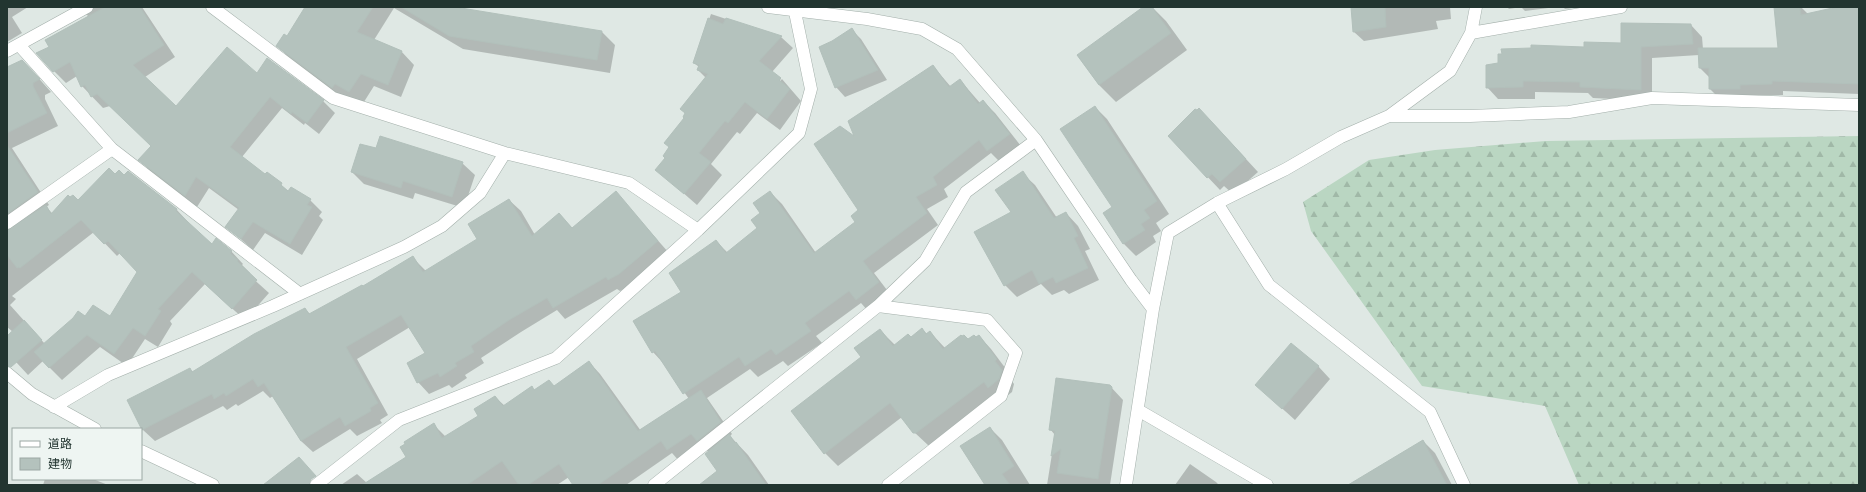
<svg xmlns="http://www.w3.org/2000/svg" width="1866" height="492" font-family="Rubik,'Noto Sans JP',sans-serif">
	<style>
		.forest { fill: url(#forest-firs) }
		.shadow { fill: #0003; fill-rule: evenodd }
		.building { fill: #b4c2bd; stroke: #b2c0bb }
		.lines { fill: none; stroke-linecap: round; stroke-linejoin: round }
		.minor-casing { stroke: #a3afaa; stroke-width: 13 }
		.minor { stroke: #fff; stroke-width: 12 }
	</style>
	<defs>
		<pattern id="forest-firs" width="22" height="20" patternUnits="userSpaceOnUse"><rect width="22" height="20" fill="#bad6c2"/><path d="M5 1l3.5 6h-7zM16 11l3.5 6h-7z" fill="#a0b8a7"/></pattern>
	</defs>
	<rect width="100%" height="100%" fill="#dfe8e4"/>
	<path class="forest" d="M1859 136V485H1579L1545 406 1422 386 1311 231 1303 202 1369 160 1435 150 1546 141Z"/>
	<path class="shadow" d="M7 7H28L12 17 22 33 7 42Z
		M79 7H142L175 57 145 77 176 107 257 75 323 101 335 113 319 134 305 123 304 125 282 108 242 157 265 175 267 173 289 192 310 200 322 212 319 216 323 220 302 255 265 233 253 250 226 226 239 210 209 188 197 207 151 172 140 160 152 146 110 106 103 108 82 86 77 76 66 83 54 71 50 47 88 16Z
		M306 7H449L602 32 615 45 610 73 463 49 394 8 374 40 401 51 414 65 401 97 374 86 362 105 349 97 346 101 290 59 277 45 287 37Z
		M1145 7H1152L1166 21 1187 50 1116 102 1099 85 1078 56Z
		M1352 7H1450L1451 19 1436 21 1438 29 1364 41 1354 32Z
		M1507 7H1556L1525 11 1521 7 1509 9Z
		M1563 7H1580L1565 9Z
		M1792 7H1801L1808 14 1841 7H1859V94L1783 91V95H1751L1721 100 1710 89V78L1700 68 1699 55 1652 58V101L1593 98 1588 93 1535 92V99H1498L1487 87 1499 64 1585 48 1622 44 1691 25 1702 37 1703 49H1779Z
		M711 14 781 37 793 48 772 72 781 79 776 84 777 85 782 79 801 101 780 130 757 113 740 134 737 132 711 164 722 175 697 205 657 170 666 158 706 78 698 70 699 67 694 63Z
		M852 30 861 39 887 80 845 97 836 87 833 42Z
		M933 66 951 87 960 80 980 103 983 101 995 113 1021 146 1000 162 991 153 944 189 948 197 927 209 938 225 874 273 890 294 868 311 861 303 816 336 822 343 788 366 783 361 758 377 750 369 707 398 732 434 730 436 748 455 769 485H712L719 472 709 452 702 446 679 461 672 453 626 485H574L569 477 557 485H341L357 474 367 483 407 458 434 425 446 437 479 416 495 397 505 406 531 387 535 391 555 387 589 362 600 374 641 431 689 399 664 364 653 352 682 292 716 241 728 253 758 228 770 192 782 204 816 253 857 222 860 210 856 139Z
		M7 68 34 73 51 92 45 95V99L58 126 12 148 49 205 46 207 53 214 78 201 115 175 124 177 176 209 188 222 187 223 212 245 231 251 243 264 242 265 250 273 248 274 269 293 245 320 205 284 170 321 172 324 158 347 145 339 127 366 100 347 62 380 43 361 28 375 16 362 7 352V337L13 332 7 327ZM94 232 117 256 120 253 139 272 110 318 45 344 10 305 16 299 12 296Z
		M1095 107 1107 119 1169 214 1156 223 1161 231 1153 236 1156 242 1136 256 1124 244 1104 213 1113 208Z
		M1211 121 1258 172 1233 194 1224 186 1220 190 1169 136Z
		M376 150 462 163 475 175 464 208 415 193 413 199 364 184 352 172Z
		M1022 173 1035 185 1057 218 1066 213 1078 226 1090 249 1085 251 1099 280 1069 294 1064 290 1052 295 1041 284 1017 297 1005 285 1012 213Z
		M616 193 669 253 631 285 620 291 617 289 565 319 557 310 521 332 481 358 484 363 465 375 467 378 452 388 449 385 429 394 418 382 427 354 410 327 357 359 388 415 380 420 382 423 357 436 350 429 313 452 301 441 273 396 270 398 263 391 238 406 236 404 227 410 223 406 155 441 143 430 128 401 190 369 193 372 305 309 310 314 363 288 413 258 426 271 478 240 509 200 521 211 535 235 559 214 573 229Z
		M922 329 927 334 930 332 945 348 979 336 991 349 1009 373 1007 375 1014 384 1012 392 1002 400 929 446 914 432 902 417 838 466 825 453 862 357 880 330 895 345 911 338Z
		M1318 366 1330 379 1295 420 1256 385Z
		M1110 386 1123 400 1110 485H1047L1055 435 1050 429Z
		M990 428 1002 440 1030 485H986Z
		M1423 441 1435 453 1452 485H1350Z
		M1190 464 1216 482 1219 485H1175Z
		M45 479H93L108 485H43Z"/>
	<path class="building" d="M105 7H140L164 45 133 65 176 106 227 47 257 73 267 58 324 100 307 123 292 112 291 114 270 97 230 147 265 174 267 172 282 183 281 185 288 191 291 187 311 199 307 205 312 207 290 244 253 222 241 239 225 227 239 208 196 177 185 196 138 160 151 146 97 94 91 97 85 85 81 87 70 62 53 72 36 53 49 47 45 40Z
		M305 7H373L357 32 402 51 388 85 361 74 349 92 335 84 332 88 276 46 284 34 287 36Z
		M401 7H455L602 31 597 60 449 36Z
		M1143 7H1152L1171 33 1099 85 1077 55Z
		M1351 7H1385L1386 27 1353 32Z
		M1774 7H1800L1801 15 1837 7H1859V84L1772 81V84L1740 85V89H1709V68H1699L1698 48H1778Z
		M708 18 723 24 726 18 782 36 759 61 781 78 779 80 790 89 767 119 745 102 728 123 725 121 699 153 711 162 684 194 655 170 665 158 663 156 669 147 664 143 684 118 683 117 685 113 680 109 708 74 697 70 699 65 693 63Z
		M1621 23 1691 24 1693 44 1641 47V90L1580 87V82L1523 81V87L1486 88V65L1498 63V54H1502L1501 49 1531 48V45L1584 47V42L1621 43Z
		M852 28 878 70 835 88 819 47 832 41Z
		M22 60 40 79 33 83V86L47 113 7 133V67Z
		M933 65 949 87 960 79 978 104 983 100 1010 134 987 151 979 140 933 177 937 185 916 197 927 213 863 261 879 282 856 300 849 291 805 323 811 331 776 355 771 349 745 366 739 357 683 394 655 351 652 353 633 321 681 292 669 273 716 240 726 253 757 228 751 220 760 213 753 203 770 191 814 253 855 222 851 216 858 210 814 144 840 126 854 136 848 121Z
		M1095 106 1157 201 1144 210 1150 218 1141 224 1145 230 1123 244 1103 213 1112 207 1060 129Z
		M1199 108 1246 159 1220 182 1212 174 1207 178 1168 136 1195 109 1197 110Z
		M380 136 463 162 452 197 403 181 401 188 351 172 360 144 376 148Z
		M7 145 38 192 7 214Z
		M109 168 115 174 119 170 124 175 128 171 177 209 176 211 212 244 216 238 232 251 230 253 238 260 237 261 257 280 232 309 192 272 158 309 161 311 145 336 133 328 114 354 87 335 49 368 34 352 73 318 78 311 85 316 93 305 110 316 137 272 108 241 104 244 81 220 20 268 19 267 17 268 7 255V230L46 205 51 214 68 195 70 197 73 195 78 200Z
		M1023 171 1054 218 1066 212 1078 236 1074 238 1088 268 1056 283 1053 277 1039 284 1032 270 1004 286 974 232 1011 212 995 190Z
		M616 191 658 241 619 274 608 280 606 277 553 308 547 298 509 320 471 346 474 352 455 363 457 366 440 377 438 373 417 383 407 363 425 353 401 315 346 347 378 403 370 408 371 411 345 426 340 417 301 441 264 383 258 387 253 379 226 396 224 393 214 399 212 394 142 430 127 400 190 368 192 372 254 334 305 308 309 314 362 285 363 286 413 256 423 272 477 239 468 224 509 199 532 236 559 213 572 228Z
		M24 320 42 340 11 367 7 366V336Z
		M922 328 926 334 930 331 943 349 961 335 962 336 964 335 968 339 974 335 976 337 979 335 997 359 995 361 1002 370 999 379 988 388 984 382 916 433H913L890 403 824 454 791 411 861 357 854 348 880 329 893 346 908 334 911 337Z
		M1291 343 1319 366 1282 409 1255 385Z
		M589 361 638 431 701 390 721 422 697 441 691 434 667 450 661 441 598 485H573L559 464 528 485H519L502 461 467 485H362L406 457 400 447 405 444 404 442 434 423 442 438 478 416 474 409 495 396 503 406 532 386 534 390 549 380 554 386Z
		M1056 378 1110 385 1112 387 1098 479 1057 473 1061 449 1051 456 1055 431 1049 430Z
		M990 427 1014 466 1002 474 1010 485H985L960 446Z
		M729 434 735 443 736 442 766 485H699L717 471 705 454Z
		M1423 440 1447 485H1348Z
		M299 457 316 476 311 479 309 485H263Z"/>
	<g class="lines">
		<g class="minor-casing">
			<path id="minor" d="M212 7 333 98 505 153 629 183 698 230
				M768 7 867 19 922 29 957 49 1036 140 1131 280 1153 309
				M1471 33 1621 7
				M19 45 112 149 300 294
				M7 51 87 7
				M1389 116H1470L1569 112 1652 98 1859 105
				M1217 203 1269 285 1430 412 1464 485
				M7 223 112 149
				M878 306 987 320 1016 353 1001 396 888 485
				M7 373 32 394 95 429
				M54 407 108 375 273 306 404 247 442 226 480 193 505 153
				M1138 410 1267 485
				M141 451 213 485
				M316 485 399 420 556 358 698 230 799 133 811 89 795 12 796 7
				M654 485 878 306 925 261 966 192 1036 140
				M1126 485 1153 309 1168 233 1217 203 1286 169 1341 137 1389 116 1450 71 1471 33 1476 7"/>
		</g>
		<use href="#minor" class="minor"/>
	</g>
	<rect width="1866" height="492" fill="none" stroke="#223530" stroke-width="16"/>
	<rect x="12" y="428" width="130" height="52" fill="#eef5f2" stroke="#9ca8a4"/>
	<rect x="20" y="441" width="20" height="6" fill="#ffffff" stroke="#9ca8a4"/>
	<text x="48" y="448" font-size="12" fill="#223530">道路</text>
	<rect x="20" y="458" width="20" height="12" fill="#b4c2bd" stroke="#9ca8a4"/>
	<text x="48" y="468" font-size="12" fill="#223530">建物</text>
</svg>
